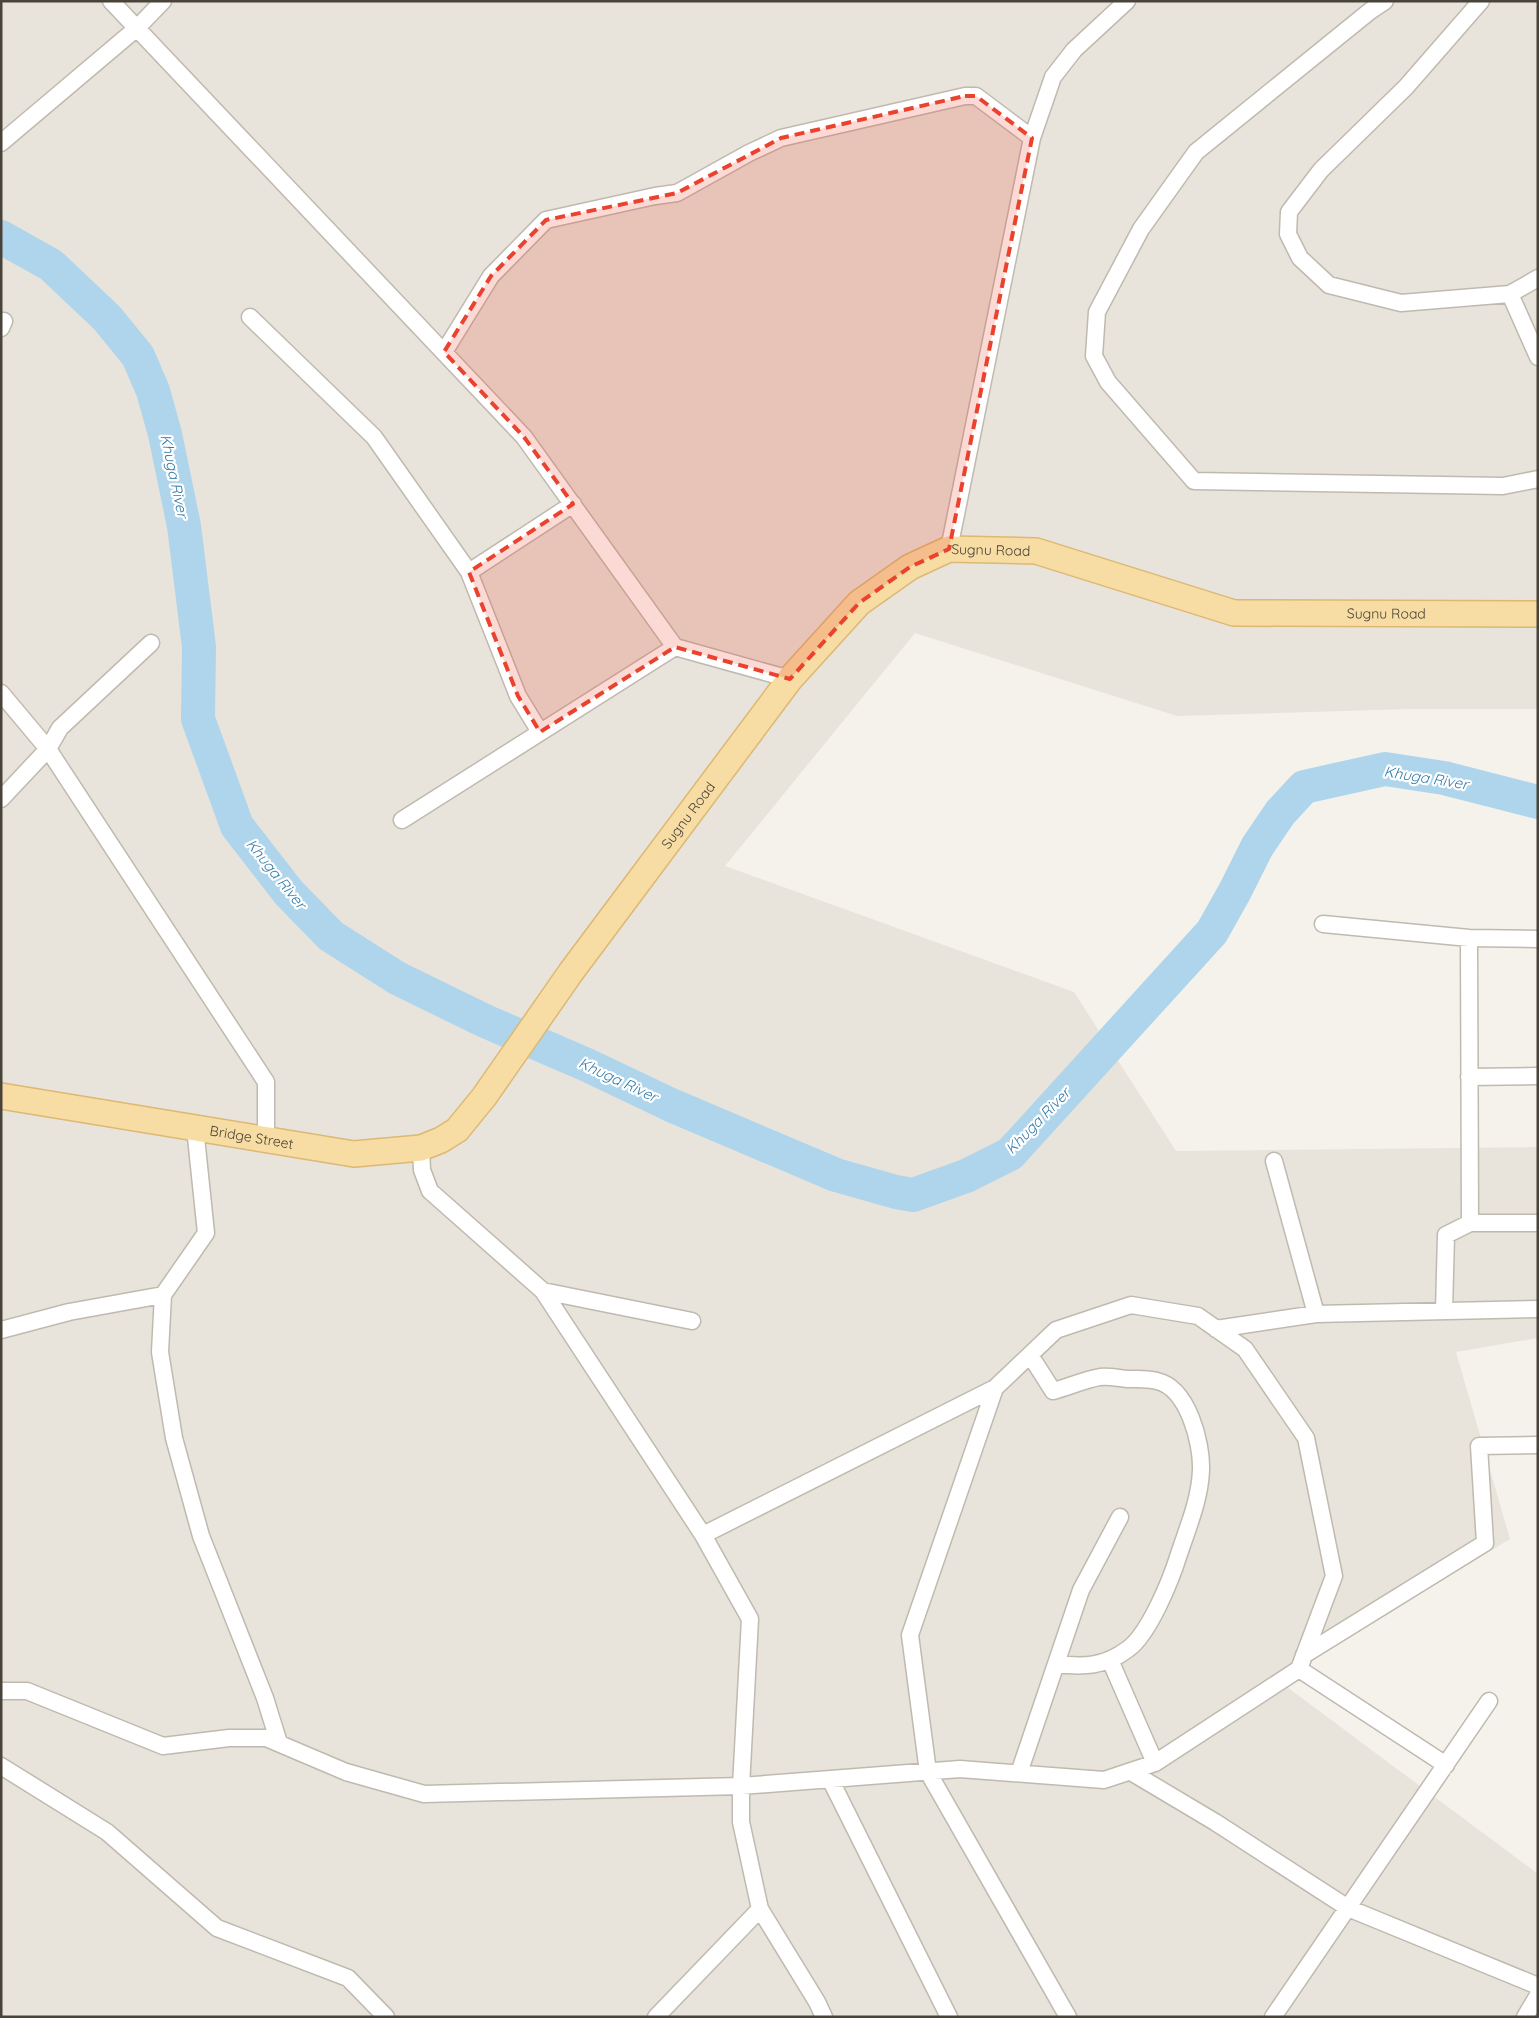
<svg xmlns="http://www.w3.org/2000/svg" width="1539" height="2018" font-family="Quicksand,sans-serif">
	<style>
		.residential { fill: #e8e4db }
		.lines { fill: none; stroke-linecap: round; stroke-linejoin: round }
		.river { stroke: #aed5ec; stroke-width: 34 }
		.minor-casing { stroke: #c0b9af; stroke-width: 19 }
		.primary-casing { stroke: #dcb873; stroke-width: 28 }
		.minor { stroke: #fff; stroke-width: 16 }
		.primary { stroke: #f7dca3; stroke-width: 25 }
		.marked { fill: #eb422d; fill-opacity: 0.2; stroke: #eb422d; stroke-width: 4; stroke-dasharray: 10 6; stroke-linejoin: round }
		.labels { text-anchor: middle; stroke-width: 4.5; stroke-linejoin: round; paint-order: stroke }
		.street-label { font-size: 14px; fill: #49433a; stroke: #fff }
		.water-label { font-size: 15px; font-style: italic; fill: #377ca7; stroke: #fff }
	</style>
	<rect width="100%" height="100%" fill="#f5f2ec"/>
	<path class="residential" d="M1 1H1538V709H1410L1177 716 915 633 725 866 1074 992 1176 1151 1538 1147V1338L1456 1352 1510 1539 1279 1681 1538 1874V2017H1Z"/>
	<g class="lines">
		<path class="river" d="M1 237 51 265 107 318 138 356 153 391 165 434 184 526 199 647 198 719 237 826 289 893 331 936 397 978 485 1021 587 1065 671 1105 836 1175 896 1192 913 1195 966 1176 1010 1154 1212 932 1235 891 1257 847 1280 813 1304 787 1385 769 1444 778 1538 802"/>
		<g class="minor-casing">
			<path id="minor" d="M111 1 524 437 675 647 790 679
				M1385 1 1370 11 1196 152 1141 229 1097 312 1094 356 1108 382 1194 481 1503 486 1538 479
				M1481 1 1406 87 1321 170 1289 212 1288 234 1300 258 1329 285 1401 303 1510 294 1538 278
				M1 143 137 28 163 1
				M1510 294 1538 357
				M250 317 374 437 469 572 518 696 540 732
				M1 328 4 321
				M444 352 491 276 546 220 655 196 677 193 749 153 781 138 965 96H976L1032 138
				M949 549 1032 138 1053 77 1074 50 1127 1
				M469 572 573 504
				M1 693 48 749 266 1082V1140
				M1 799 48 749 60 728 151 643
				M402 820 675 647
				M1323 924 1469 938 1538 939
				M1469 1077 1538 1076
				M195 1128 206 1233 163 1295 160 1352 174 1438 201 1536 265 1698 279 1743
				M421 1148 422 1170 430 1191 543 1291 703 1535 750 1619 741 1786V1822L760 1909 656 2017
				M1274 1161 1316 1314
				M1470 1223H1538
				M543 1291 692 1321
				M1444 1311 1446 1235 1470 1223 1469 938
				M1216 1329 1316 1314 1538 1309
				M1 1330 69 1312 163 1295
				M1030 1355 1053 1391C1068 1387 1084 1380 1100 1377 1108 1376 1118 1378 1127 1379 1136 1379 1148 1378 1157 1381 1188 1388 1202 1443 1201 1470 1200 1499 1188 1527 1179 1554 1171 1580 1149 1634 1128 1649 1104 1667 1084 1667 1056 1664
				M995 1388 910 1635 928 1772 1068 2017
				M1304 1655 1485 1543 1479 1446 1538 1445
				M1110 1660 1155 1763
				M1299 1669 1446 1765
				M1 1691H27L163 1746 229 1738H266L346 1772 424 1794 741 1786 960 1769 1104 1780 1155 1763 1299 1669 1334 1576 1306 1438 1245 1349 1198 1316 1131 1305 1056 1330 995 1388 703 1535
				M1 1766 107 1832 217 1928 348 1978 386 2017
				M1131 1772 1215 1822 1348 1908 1538 1986
				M1019 1773 1081 1590 1120 1517
				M830 1779 949 2017
				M760 1909 817 2002 824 2017
				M1273 2017 1489 1701
				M1525 2017 1538 1995"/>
		</g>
		<g class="primary-casing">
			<g id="primary">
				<path id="s1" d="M1 1096 354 1154 421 1148 441 1140 457 1130 484 1097 571 972 790 679 859 603 910 567 949 549 1036 551 1234 613 1538 614"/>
			</g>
		</g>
		<use href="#minor" class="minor"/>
		<use href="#primary" class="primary"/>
	</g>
	<path class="marked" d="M965 96H976L1032 138 949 549 910 567 859 603 790 679 675 647 540 732 518 696 469 572 573 504 524 437 444 352 491 276 546 220 677 193 781 138Z"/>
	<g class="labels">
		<g class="street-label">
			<text dy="5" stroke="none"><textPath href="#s1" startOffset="1276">Sugnu Road</textPath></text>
			<text dy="5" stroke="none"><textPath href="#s1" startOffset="1681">Sugnu Road</textPath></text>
			<text dy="5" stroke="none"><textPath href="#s1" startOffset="856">Sugnu Road</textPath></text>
			<text dy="5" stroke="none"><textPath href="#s1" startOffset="254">Bridge Street</textPath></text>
		</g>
		<g class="water-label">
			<text transform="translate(174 476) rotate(78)" y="5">Khuga River</text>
			<text transform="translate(1426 778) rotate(9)" y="5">Khuga River</text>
			<text transform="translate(276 874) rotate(51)" y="5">Khuga River</text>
			<text transform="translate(618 1080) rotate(25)" y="5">Khuga River</text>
			<text transform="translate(1038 1121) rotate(-46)" y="5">Khuga River</text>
		</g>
	</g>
	<rect width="1539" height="2018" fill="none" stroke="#49433a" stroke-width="5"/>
</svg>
